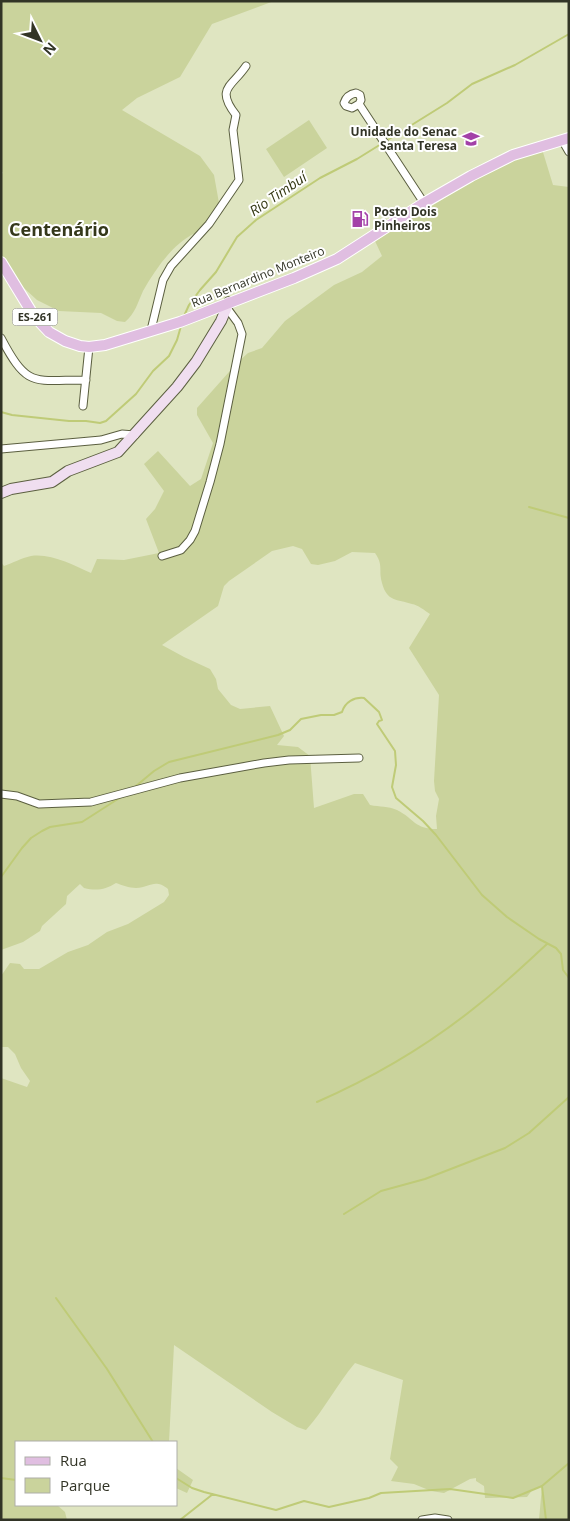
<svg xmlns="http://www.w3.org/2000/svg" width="570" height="1521" font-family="'Open Sans',sans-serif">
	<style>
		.green { fill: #cad39c; fill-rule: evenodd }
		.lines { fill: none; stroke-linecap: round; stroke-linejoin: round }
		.stream { stroke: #bfcb77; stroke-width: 2 }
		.street-casing { stroke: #5b5f40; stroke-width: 9 }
		.secondary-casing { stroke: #5b5f40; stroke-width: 12 }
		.primary-casing { stroke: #fff; stroke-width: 12 }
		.street { stroke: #fff; stroke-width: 7 }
		.secondary { stroke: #f0def0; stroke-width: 10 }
		.primary { stroke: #e0bee1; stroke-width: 10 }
		.labels { text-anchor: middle; stroke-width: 4; stroke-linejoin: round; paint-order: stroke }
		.shield { fill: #fff; stroke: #707167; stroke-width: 1 }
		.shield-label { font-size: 11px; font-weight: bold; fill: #323426 }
		.poi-label { font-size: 12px; font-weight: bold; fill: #323426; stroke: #fff; text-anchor: end }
		.street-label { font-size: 12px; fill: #323426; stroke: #fff }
		.water-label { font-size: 14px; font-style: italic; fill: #333713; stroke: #fff }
		.district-label { font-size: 18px; font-weight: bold; fill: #34381a; stroke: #fff }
	</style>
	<rect width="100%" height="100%" fill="#dfe5c1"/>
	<path class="green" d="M1 1H274L212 24 180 77 137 98 122 110 200 156 214 175 219 203 211 220 198 237 193 234C171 246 155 270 143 291 138 302 135 314 125 322L117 321 101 313 59 311 37 300 13 278 1 259V174L3 173 1 170Z
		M309 120 327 148 284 177 266 149Z
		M542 149 553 185 569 187V1520H539L542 1486 533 1489 527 1497 485 1498 484 1486 476 1481V1478L470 1479 444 1493 431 1491 414 1484 391 1481 398 1467 390 1459 403 1380 355 1363C337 1384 325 1409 306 1430L297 1427 272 1412 174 1345 169 1442H16V1505H57L65 1512 67 1520H1V1078L27 1087 30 1081 21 1068 15 1054 8 1047H1V976L10 963 20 964 24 969H39L68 952 88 945 107 932 128 924 164 902 169 895 168 889C154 878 150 888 136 888 129 888 122 885 116 883 105 890 96 891 84 888L80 884 67 896 66 904 42 926 40 931 23 942 1 950V562L4 566C13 563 21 558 31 556 51 553 73 565 91 573L97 559 124 560 159 553 146 519 155 509 164 491 144 464 158 451 190 486 201 479 213 443 197 415V408L237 363 248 353 262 348 285 321 334 285 362 272 382 256 375 241 490 170 526 153ZM293 546 302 549 311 564 318 565 335 561 352 552 375 553C384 566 378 570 382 583 387 602 397 599 412 604 418 605 424 610 430 614L409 648 439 695 434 781 435 791 439 799 436 816 437 829C414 829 415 819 397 810 388 806 380 807 370 805L363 794H354L314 808 310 756 298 747 277 745 284 736 270 706 240 709 231 705 218 689 216 679 210 669 184 657 162 645 218 606 224 586 229 581 272 551Z
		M176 1468 193 1480 187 1493 176 1488Z"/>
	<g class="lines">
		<path class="stream" d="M184 316 189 305 200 290 216 272 237 237 256 220 320 178 357 159 447 103 472 84 515 65 569 34
			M1 412 12 415 69 421H86L100 423 106 421 136 394 153 371 169 356 177 340 181 326
			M529 507 569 518
			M136 786 154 771 169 762 278 735 290 730 301 719 321 715H334L342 712C345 702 354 697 364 698L379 712 382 720 379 721 377 724 395 751 396 765 392 787 396 798 423 821 436 835 482 895 507 917 539 939 556 948 561 954 563 970 569 978
			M1 877 22 848 31 838 42 831 50 827 82 822 121 797
			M317 1102C374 1077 430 1044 478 1005 502 986 524 965 547 944
			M344 1214 381 1191 425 1179 505 1148 529 1133 569 1097
			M56 1298 107 1369 153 1442
			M1 1478 16 1480
			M176 1478 192 1488 204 1492 276 1510 304 1501 329 1507 369 1498 381 1493 450 1489 513 1498 542 1486 569 1463
			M542 1486 546 1520
			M180 1520 213 1494"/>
		<g class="street-casing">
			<path id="street" d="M359 104 352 108 346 106 344 103C346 97 350 94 356 93L360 95 361 100 359 104 424 203
				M562 140 569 152
				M151 330 163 280 171 266 209 224 239 180 233 130 236 115C215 88 232 87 246 66
				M1 338C28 389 33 380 86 380
				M83 406 89 347
				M1 449 101 440 122 434 135 435
				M162 556 181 550 190 540 195 531 210 482 220 444 242 334 238 323 227 308
				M1 794 17 796 39 804 91 802 180 778 264 763 289 760 359 758
				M422 1520 435 1518 448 1520"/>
		</g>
		<g class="secondary-casing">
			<path id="secondary" d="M1 493 11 489 52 482 68 471 118 452 177 387 196 362 221 321 229 302"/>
		</g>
		<g class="primary-casing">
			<path id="primary" d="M1 262 34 316 49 332 65 341 80 346 89 347 105 345 180 322 294 278 337 259 424 203 471 176 513 155 569 138"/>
		</g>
		<use href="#street" class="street"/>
		<use href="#secondary" class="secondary"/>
		<use href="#primary" class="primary"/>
	</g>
	<defs>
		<g id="school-bare" transform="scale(1.35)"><path d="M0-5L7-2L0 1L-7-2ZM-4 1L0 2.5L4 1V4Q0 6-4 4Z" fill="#a341a8" stroke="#fff" stroke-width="2.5" paint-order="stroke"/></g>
		<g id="fuel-bare" transform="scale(1.35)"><path d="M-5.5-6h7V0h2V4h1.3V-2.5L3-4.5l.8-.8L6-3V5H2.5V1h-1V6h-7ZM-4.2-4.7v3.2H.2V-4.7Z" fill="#a341a8" stroke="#fff" stroke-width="2.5" paint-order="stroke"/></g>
	</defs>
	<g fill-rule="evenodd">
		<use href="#school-bare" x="471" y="139"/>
		<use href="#fuel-bare" x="360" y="219"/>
	</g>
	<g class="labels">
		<rect class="shield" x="12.5" y="308.5" width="45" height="17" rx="4"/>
		<g class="shield-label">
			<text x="35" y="321">ES-261</text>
		</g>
		<g class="poi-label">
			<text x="457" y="136">Unidade do Senac<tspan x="457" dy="14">Santa Teresa</tspan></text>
			<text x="374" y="216" text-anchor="start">Posto Dois<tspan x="374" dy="14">Pinheiros</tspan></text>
		</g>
		<g class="street-label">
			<text transform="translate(258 277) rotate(-22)" y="4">Rua Bernardino Monteiro</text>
		</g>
		<g class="water-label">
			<text transform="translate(278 194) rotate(-34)" y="5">Rio Timbuí</text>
		</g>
		<g class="district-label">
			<text x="59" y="236">Centenário</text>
		</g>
	</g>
	<rect width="570" height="1521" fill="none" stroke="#323426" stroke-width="5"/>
	<rect x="15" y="1441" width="162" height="65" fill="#ffffff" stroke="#adaea8"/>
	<rect x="25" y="1457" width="25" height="8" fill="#e0bee1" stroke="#adaea8"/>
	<text x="60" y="1466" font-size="15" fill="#323426">Rua</text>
	<rect x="25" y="1478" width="25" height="15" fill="#cad39c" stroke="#adaea8"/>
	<text x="60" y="1491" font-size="15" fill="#323426">Parque</text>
	<g transform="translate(40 40) rotate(132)" stroke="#ffffff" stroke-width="4" paint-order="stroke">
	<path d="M0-4L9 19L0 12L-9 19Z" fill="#323426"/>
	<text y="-8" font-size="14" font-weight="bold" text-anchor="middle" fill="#323426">N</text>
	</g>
</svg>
